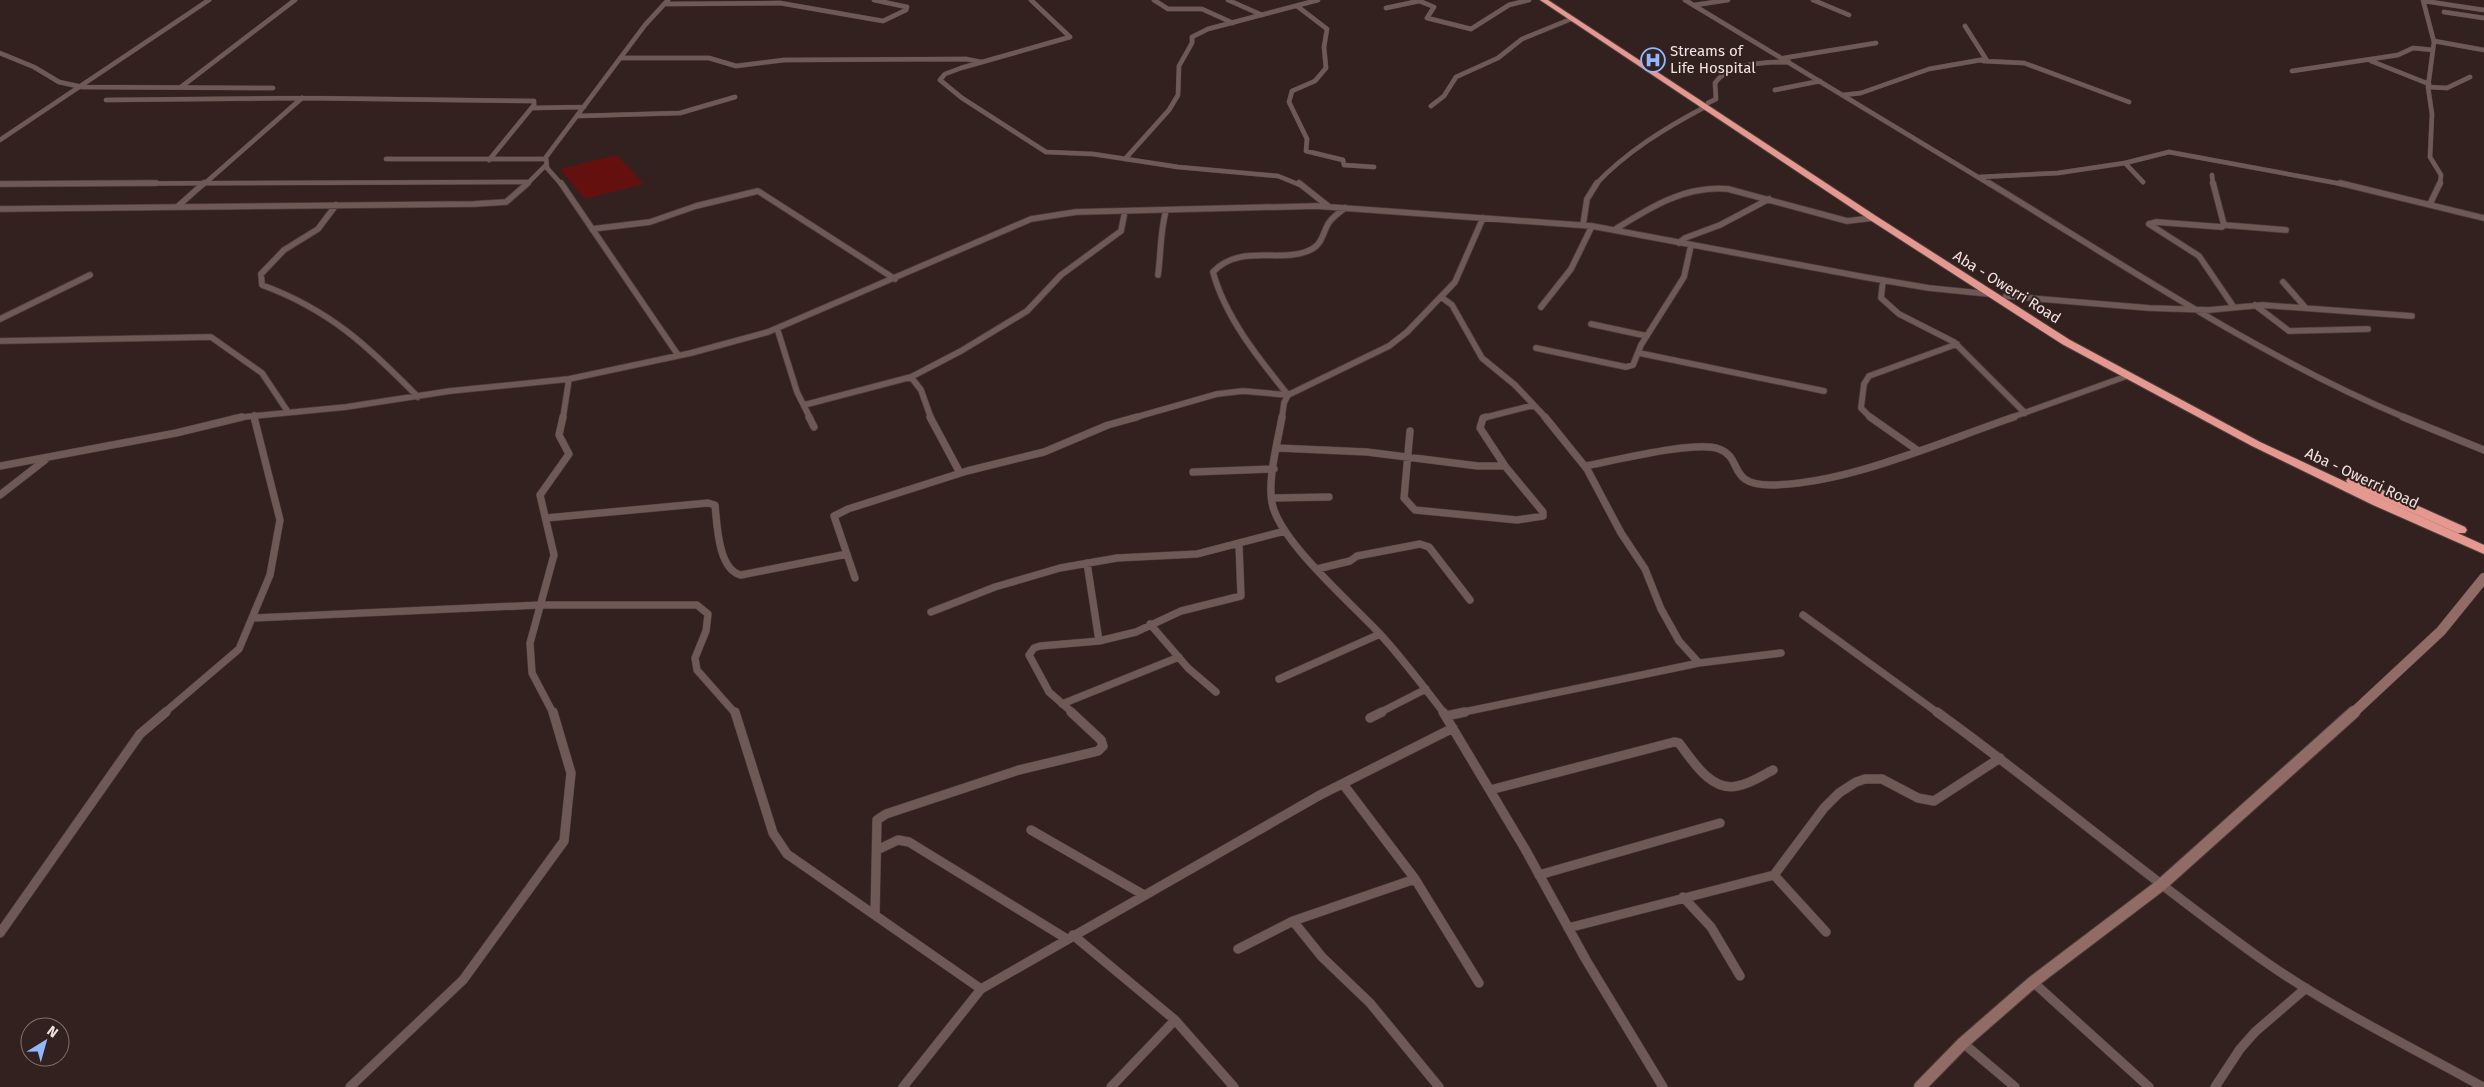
<svg xmlns="http://www.w3.org/2000/svg" width="2484" height="1087" font-family="'Fira Sans',sans-serif">
	<style>
		.green { fill: #64100f }
		.lines { fill: none; stroke-linecap: round; stroke-linejoin: round }
		.street-far3-casing { stroke: #4e3e3c; stroke-width: 5 }
		.street-far2-casing { stroke: #4e3e3c; stroke-width: 7 }
		.street-far1-casing { stroke: #4e3e3c; stroke-width: 8 }
		.street-casing { stroke: #4e3e3c; stroke-width: 10 }
		.secondary-far1-casing { stroke: #4e3e3c; stroke-width: 11 }
		.secondary-casing { stroke: #4e3e3c; stroke-width: 14 }
		.highway-casing { stroke: #4e3e3c; stroke-width: 2 }
		.street-far3 { stroke: #6e5956; stroke-width: 4.5 }
		.street-far2 { stroke: #6e5956; stroke-width: 5.5 }
		.street-far1 { stroke: #6e5956; stroke-width: 7 }
		.street { stroke: #6e5956; stroke-width: 9 }
		.secondary-far1 { stroke: #916c67; stroke-width: 10 }
		.secondary { stroke: #916c67; stroke-width: 12 }
		.highway { fill: #e4988f; fill-rule: evenodd }
		.labels { text-anchor: middle; stroke-width: 4; stroke-linejoin: round; paint-order: stroke }
		.far-poi-label { font-size: 15px; fill: #f1e4e2; stroke: #33211f; text-anchor: start }
		.far-street-label { font-size: 15px; fill: #f1e4e2; stroke: #33211f }
	</style>
	<rect width="100%" height="100%" fill="#33211f"/>
	<path class="green" d="M617 155 644 184 585 199 560 169Z"/>
	<g class="lines">
		<g class="street-far3-casing">
			<path id="street-far3" d="M1031 0 1070 37 961 68 945 74 940 80 962 98 1046 152 1093 154 1178 167 1278 176 1300 185
				M1154 0 1168 9H1202L1233 23
				M1228 0 1262 15
				M1417 0 1434 7 1427 18 1471 29 1509 5 1529 0
				M1685 0 1991 185
				M1813 0 1849 15
				M2423 0 2434 42 2428 87 2432 114 2430 157 2441 175 2440 185
				M2424 1 2484 10
				M666 4 780 3 883 21 906 10 907 7 874 0
				M1695 5 1728 0
				M1297 6 1327 29 1324 47 1326 68 1315 81 1292 91 1289 102 1307 139 1306 151 1343 160 1344 165 1374 167
				M1386 8 1419 1
				M2444 12 2484 18
				M2434 41 2484 50
				M0 53 34 67 59 82 82 87 273 88
				M620 58H709L736 66 784 60 966 59 981 62
				M1784 58 1876 43
				M1983 61 2024 63 2129 102
				M2371 61 2429 84
				M2292 71 2398 55 2413 48 2433 50
				M181 87 295 0
				M2428 87 2447 88 2470 77
				M1775 90 1820 81
				M1843 95 1861 93 1929 69 1986 59 1965 26
				M106 100 302 98 534 101V105L489 160
				M1708 103 1716 99 1715 83C1729 63 1766 62 1789 62
				M1431 106 1444 96 1456 77 1498 58 1522 39 1571 19
				M532 108 584 107
				M578 116 680 113 735 97
				M0 140 209 0
				M386 159H546
				M1125 159 1169 110 1178 95 1179 66 1192 43V37L1208 29 1318 0
				M2212 175 2213 185
				M1980 177 2058 173 2125 163
				M2143 182 2125 163 2169 152 2347 185
				M0 184 529 182
				M203 185 302 98
				M526 185 546 165
				M562 185 547 168 546 157 645 25 668 0
				M1595 185C1626 152 1665 128 1705 107"/>
		</g>
		<g class="street-far2-casing">
			<path id="street-far2" d="M561 183 678 355
				M1299 183 1328 206
				M1989 183C2124 265 2260 357 2406 418
				M2340 183 2484 218
				M0 184 156 183
				M2430 204 2440 183
				M336 205 318 229 284 250 261 274 262 285C330 310 368 346 418 397
				M177 207 204 183
				M0 209 474 204 506 202 528 183
				M2149 224 2156 222 2222 227 2224 225 2213 183
				M2149 224 2199 256 2233 306
				M1583 225 1587 199 1597 183
				M2224 225 2286 230
				M592 229 650 222 696 206 758 191 895 279
				M1614 230C1649 208 1685 185 1728 189L1847 221 1873 218
				M1679 243 1685 238 1720 225 1769 199
				M1158 275C1161 254 1160 231 1166 211
				M1883 280 1881 298 1899 314 1954 342 2025 413
				M2283 282 2305 307
				M2006 296 2149 308 2209 310 2262 305 2412 316
				M1441 297 1452 305 1482 358 1515 385 1546 418
				M2255 305 2289 331 2368 329
				M1541 307 1571 269 1592 226
				M0 319 90 275
				M1591 324 1647 336
				M777 328 797 392 810 418
				M0 341 211 337 262 373 288 412
				M1536 348 1626 367 1633 365 1641 345 1684 277 1691 245
				M1639 353 1824 391
				M911 377 921 390 931 418
				M1288 395C1259 359 1225 317 1213 272 1241 242 1283 265 1312 249 1322 244 1323 233 1328 224 1332 217 1339 213 1345 208
				M804 405 911 377 961 351 1027 311 1061 275 1121 231 1125 211
				M254 415 255 418
				M234 418 346 407 450 391 569 379 691 353 768 332 1031 219 1076 212 1316 206 1592 226 1864 277 1929 288 1989 294
				M563 418 569 379
				M1133 418 1217 394 1243 391 1288 395
				M1282 418 1284 403 1288 395 1389 346 1407 332 1455 282 1483 218
				M1483 418 1534 405
				M1871 418 1861 408 1864 384 1869 376 1957 344
				M2010 418 2127 376"/>
		</g>
		<g class="street-far1-casing">
			<path id="street-far1" d="M809 417 814 427
				M930 417 960 473
				M1282 417C1278 441 1266 483 1273 507 1284 545 1351 603 1380 634 1403 659 1423 686 1444 713
				M1545 417 1587 469 1621 533 1645 569 1661 609 1679 641 1699 663
				M1870 417 1917 450
				M2403 417 2484 450
				M1410 431 1404 498 1415 510 1517 520 1543 516V512L1505 466 1480 428 1483 418 1486 417
				M1278 448 1367 452 1478 466H1505
				M0 466 176 433 242 417
				M1585 466C1613 461 1696 440 1719 449 1744 458 1726 485 1771 485 1848 484 1940 442 2014 417
				M1193 472 1274 469
				M0 495 45 460
				M1272 498 1329 497
				M546 518 708 503 715 505C717 524 718 570 741 575L847 554
				M1087 563 1099 641 1136 632 1181 611 1241 596 1239 545
				M1317 569 1350 561 1357 556 1420 544 1429 547 1470 600
				M855 578 834 516 848 509 967 471 1044 452 1108 425 1137 417
				M931 612 995 587 1060 568 1117 558 1197 554 1285 531
				M1803 615 1938 713
				M252 618 540 605H697L708 614 706 631 695 658 697 670 735 713
				M1150 624 1188 668 1216 692
				M1279 679 1380 634
				M1062 704 1179 657
				M164 713 239 649 270 575 280 520 254 417
				M553 713 532 673 530 643 554 555 540 495 569 454 559 435 563 417
				M1073 713 1049 692 1029 655 1034 648 1040 646 1099 641
				M1379 713 1426 689
				M1459 713 1699 663 1781 653"/>
		</g>
		<g class="street-casing">
			<path id="street" d="M735 712 773 833 787 854 981 989
				M1443 712 1525 849 1586 960 1663 1087
				M1937 712C2049 793 2154 883 2267 963 2335 1010 2411 1047 2483 1087
				M1446 716 1465 712
				M1370 718 1382 712
				M1343 784 1415 879 1479 983
				M1490 790 1674 742 1679 743C1692 760 1711 792 1737 786 1750 784 1761 776 1773 770
				M1031 830 1144 895
				M877 850 898 840 909 842 1067 939
				M1539 875 1720 823
				M1774 875 1826 932
				M1683 897 1711 927 1740 976
				M875 915 877 820 886 814 1019 770 1098 751 1103 746 1101 740 1071 712
				M1293 921 1322 957 1370 1003 1439 1087
				M1568 928 1774 875 1824 808 1839 793 1856 782 1865 779H1882L1918 798 1934 801 2000 758
				M0 933 140 734 166 712
				M1073 935 1175 1020 1234 1087
				M1238 949 1293 921 1415 879
				M2033 982 2149 1087
				M1963 1043 2015 1087
				M350 1087 463 980 564 841 571 773 553 712
				M903 1087 981 989 1320 795 1453 728
				M1111 1087 1175 1020
				M2215 1087 2240 1049 2255 1032 2306 988"/>
		</g>
		<g class="secondary-far1-casing">
			<path id="secondary-far1" d="M2353 713 2441 631 2484 578"/>
		</g>
		<g class="secondary-casing">
			<path id="secondary" d="M1920 1087 1963 1043 2033 982 2161 885 2354 712"/>
		</g>
		<g class="highway-casing">
			<path id="highway" d="M1540 0H1548L1876 216 2070 340 2260 442 2348 483 2346 481 2348 478H2356L2465 527 2467 530 2465 533H2457L2351 485 2484 545V554L2373 505 2252 446 2062 344 1870 220Z"/>
		</g>
		<use href="#street-far3" class="street-far3"/>
		<use href="#street-far2" class="street-far2"/>
		<use href="#street-far1" class="street-far1"/>
		<use href="#street" class="street"/>
		<use href="#secondary-far1" class="secondary-far1"/>
		<use href="#secondary" class="secondary"/>
		<use href="#highway" class="highway"/>
	</g>
	<defs>
		<g id="hospital-ring" transform="scale(1.25)"><circle r="9.5" fill="#33211f" stroke="#92b7fd" stroke-width="1.5"/><path d="M-5-5h3v3.5h4V-5h3V5h-3V1.5h-4V5h-3Z" fill="#92b7fd"/></g>
	</defs>
	<g fill-rule="evenodd">
		<use href="#hospital-ring" x="1653" y="60"/>
	</g>
	<g class="labels">
		<g class="far-poi-label">
			<text x="1670" y="56">Streams of<tspan x="1670" dy="17">Life Hospital</tspan></text>
		</g>
		<g class="far-street-label">
			<text transform="translate(2007 287) rotate(32)" y="5">Aba - Owerri Road</text>
			<text transform="translate(2362 478) rotate(25)" y="5">Aba - Owerri Road</text>
		</g>
	</g>
	<g transform="translate(45 1042) rotate(37)"><circle r="24" fill="#33211f" stroke="#7f6f6d"/>
	<path d="M0-4L9 19L0 12L-9 19Z" fill="#92b7fd"/>
	<text y="-8" font-size="14" font-weight="bold" text-anchor="middle" fill="#f1e4e2">N</text>
	</g>
</svg>
